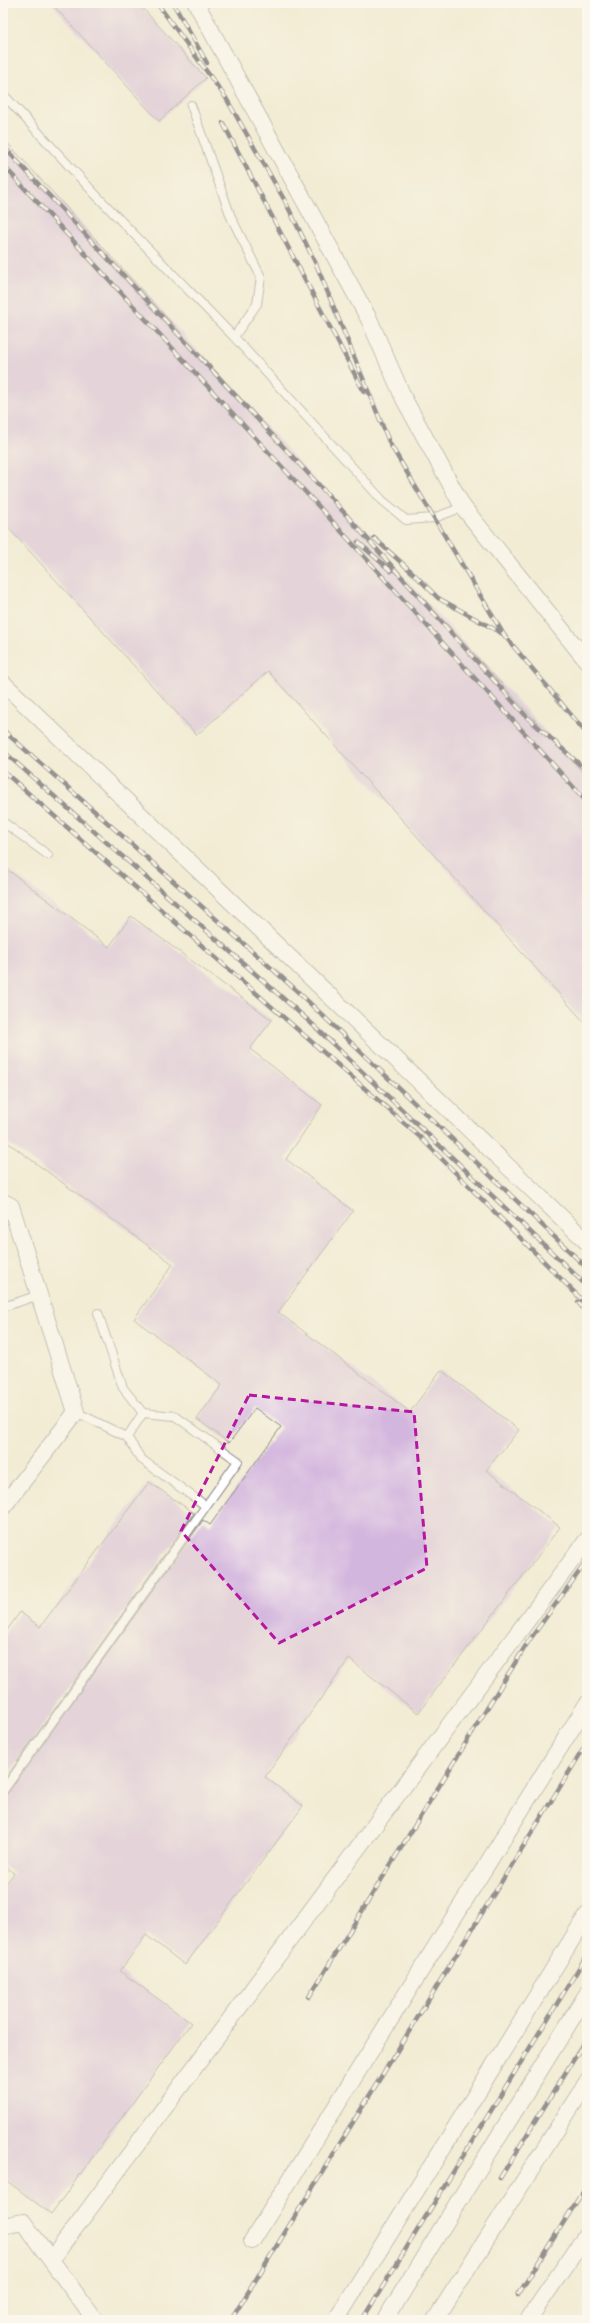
<svg xmlns="http://www.w3.org/2000/svg" width="590" height="2323" font-family="Vollkorn,serif">
	<style>
		.building { fill: #d3b6de }
		.lines { fill: none; stroke-linecap: round; stroke-linejoin: round }
		.service-casing { stroke: #8a8788; stroke-width: 10 }
		.minor-casing { stroke: #8a8788; stroke-width: 18 }
		.service { stroke: #fff; stroke-width: 8 }
		.minor { stroke: #fff; stroke-width: 16 }
		.rail-casing { stroke: #22223b; stroke-width: 4.5 }
		.rail { stroke: #fbf7ec; stroke-width: 3; stroke-dasharray: 9; stroke-linecap: butt }
		.marked { fill: none; stroke: #b5179e; stroke-width: 3; stroke-dasharray: 8 5; stroke-linejoin: round }
	</style>
	<rect width="100%" height="100%" fill="#fbf7ec"/>
	<filter id="ink" filterUnits="userSpaceOnUse"><feTurbulence type="fractalNoise" baseFrequency=".025" numOctaves="2"/><feDisplacementMap in="SourceGraphic" scale="8" xChannelSelector="R" yChannelSelector="G"/><feConvolveMatrix kernelMatrix="1 2 1 2 8 2 1 2 1" color-interpolation-filters="sRGB"/></filter>
	<filter id="wash" filterUnits="userSpaceOnUse"><feTurbulence type="fractalNoise" baseFrequency=".012" numOctaves="4" result="noise"/><feDisplacementMap in="SourceGraphic" scale="16" xChannelSelector="R" yChannelSelector="G"/><feGaussianBlur stdDeviation="0.9" result="paint"/><feColorMatrix in="noise" values="0 0 0 0 0 0 0 0 0 0 0 0 0 0 0 0 0 1.4 0 .05"/><feComposite in="paint" operator="in"/></filter>
	<g filter="url(#wash)">
		<rect width="100%" height="100%" fill="#f2ecd5"/>
		<g id="blocks">
			<path class="building" d="M51 3H138L206 78 159 121Z
				M3 138 587 777V1025L268 671 197 735 3 522Z
				M3 866 109 947 131 916 272 1020 250 1049 322 1105 286 1159 353 1211 278 1312 410 1412 441 1370 519 1430 486 1470 560 1527 418 1713 349 1659 265 1777 303 1806 185 1965 146 1935 120 1971 191 2023 51 2214 3 2178V1888L14 1873 3 1865V1796L7 1794 203 1520 210 1525 281 1427 255 1408 229 1443 197 1419 222 1385 134 1319 173 1264 3 1139Z
				M149 1482 194 1513 3 1782V1636L20 1612 40 1627Z"/>
		</g>
	</g>
	<g filter="url(#ink)">
		<use href="#blocks" fill-opacity="0" stroke="#8a8788" stroke-width="1"/>
		<g class="lines">
			<g class="service-casing">
				<path id="service" d="M3 94 95 194 234 337 382 500 406 520 434 518 463 507
					M191 105 231 217 261 277 257 304 234 337
					M3 822 48 855
					M3 1307 39 1295
					M76 1412 127 1437 141 1459 206 1506
					M127 1437 143 1413
					M3 1791 238 1461 175 1416 143 1413 123 1388 98 1313"/>
			</g>
			<g class="minor-casing">
				<path id="minor" d="M196 3 369 319 404 399 463 507 587 661
					M3 683 587 1242
					M3 1202 11 1206 76 1412 3 1507
					M3 2226 23 2222 95 2320
					M252 2241 587 1704
					M51 2260 587 1540
					M336 2320 587 1915
					M385 2320 587 1994
					M435 2320 587 2082
					M528 2320 587 2234"/>
			</g>
			<use href="#service" class="service"/>
			<use href="#minor" class="minor"/>
			<g class="rail-casing">
				<path id="rail" d="M157 3 226 98 285 201 316 264 390 444 504 635 587 734
					M173 3 207 63
					M223 123 364 392
					M3 146 331 498 423 601
					M3 165 322 510 587 802
					M374 538 413 573 438 598 503 634
					M358 542 391 571
					M419 597 527 717 587 771
					M3 730 296 990 587 1268
					M3 751 311 1023 587 1286
					M3 771 420 1137 587 1305
					M578 1302 587 1313
					M309 1997 528 1642 587 1561
					M500 2178 587 2038
					M518 2295 587 2185
					M231 2320 587 1743
					M362 2320 587 1955"/>
			</g>
			<use href="#rail" class="rail"/>
		</g>
	</g>
	<path d="M0 0H590V2323H0ZM249 1395 414 1412 427 1568 279 1643 181 1531Z" fill="#f2ecd5" fill-opacity=".55" fill-rule="evenodd"/>
	<path class="marked" d="M249 1395 414 1412 427 1568 279 1643 181 1531Z"/>
	<rect width="590" height="2323" fill="none" stroke="#fbf7ec" stroke-width="16"/>
</svg>
